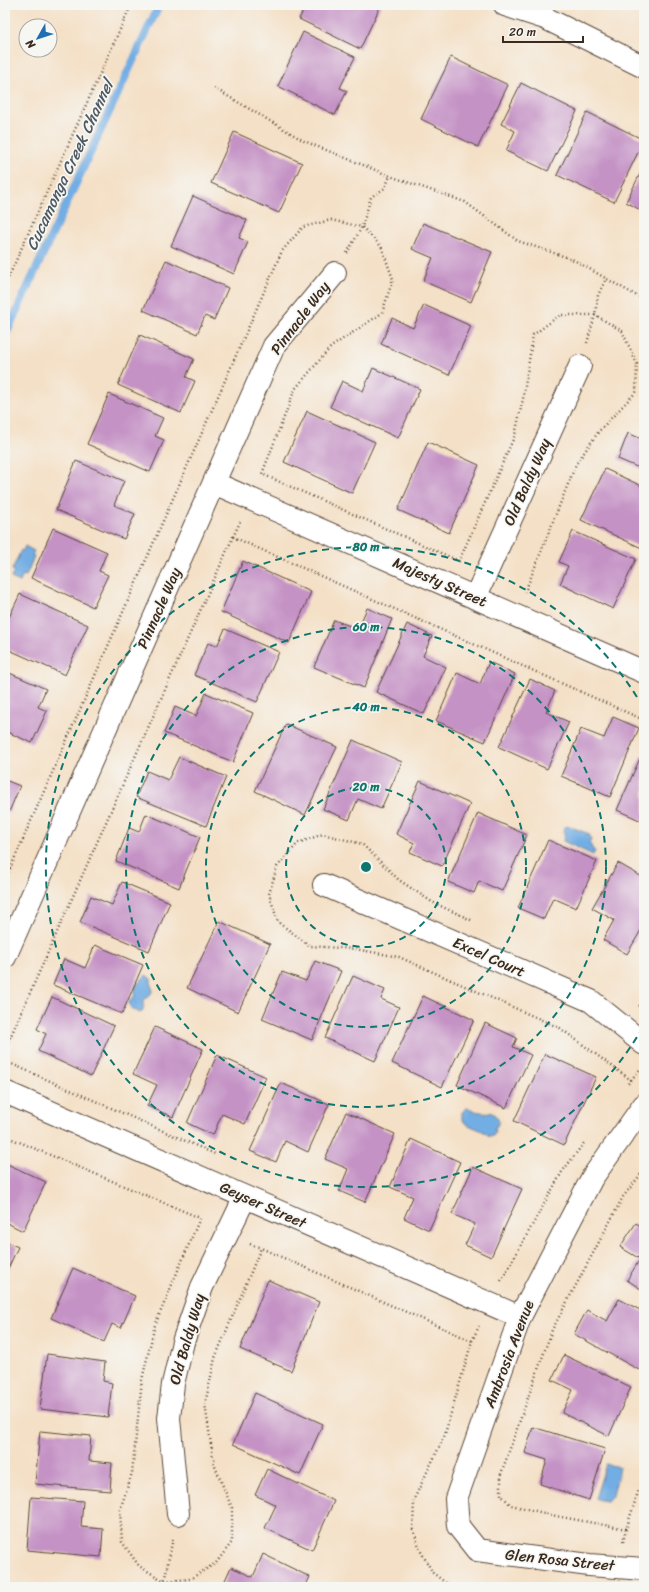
<svg xmlns="http://www.w3.org/2000/svg" width="649" height="1592" font-family="Sriracha,sans-serif">
	<style>
		.water { fill: #72ade3; stroke: #566c80 }
		.lines { fill: none; stroke-linecap: round; stroke-linejoin: round }
		.stream { stroke: #72ade3; stroke-width: 8 }
		.building { fill: #c492c5 }
		.minor-casing { stroke: #574537; stroke-width: 24 }
		.path { stroke: #574537; stroke-width: 2.5; stroke-dasharray: 1 3; stroke-linecap: butt }
		.minor { stroke: #fff; stroke-width: 22 }
		.ring { fill: none; stroke: #0f766e; stroke-width: 2; stroke-dasharray: 7 5 }
		.labels { text-anchor: middle; stroke-width: 3.5; stroke-linejoin: round; paint-order: stroke }
		.street-label { font-size: 15px; fill: #3b2a1e; stroke: #f6f6f2 }
		.water-label { font-size: 16px; font-style: italic; fill: #4e5863; stroke: #f6f6f2 }
		.centre { fill: #0f766e; stroke: #f6f6f2; stroke-width: 2 }
		.ring-label { font-size: 12px; text-anchor: middle; font-weight: bold; fill: #0f766e; stroke: #f6f6f2; stroke-width: 3.5; stroke-linejoin: round; paint-order: stroke }
	</style>
	<rect width="100%" height="100%" fill="#f6f6f2"/>
	<filter id="ink" filterUnits="userSpaceOnUse"><feTurbulence type="fractalNoise" baseFrequency=".025" numOctaves="2"/><feDisplacementMap in="SourceGraphic" scale="8" xChannelSelector="R" yChannelSelector="G"/><feConvolveMatrix kernelMatrix="1 2 1 2 8 2 1 2 1" color-interpolation-filters="sRGB"/></filter>
	<filter id="wash" filterUnits="userSpaceOnUse"><feTurbulence type="fractalNoise" baseFrequency=".012" numOctaves="4" result="noise"/><feDisplacementMap in="SourceGraphic" scale="16" xChannelSelector="R" yChannelSelector="G"/><feGaussianBlur stdDeviation="0.9" result="paint"/><feColorMatrix in="noise" values="0 0 0 0 0 0 0 0 0 0 0 0 0 0 0 0 0 1.4 0 .05"/><feComposite in="paint" operator="in"/></filter>
	<g filter="url(#wash)">
		<rect width="100%" height="100%" fill="#f4e0c6"/>
		<path class="water" d="M25 546 34 551 32 555 34 556 26 576 23 575 20 582 11 578 14 571 12 570 21 550 23 551Z
			M569 826 589 834 591 840 589 842 592 848 595 851 593 855 563 841 565 833 563 832 565 827Z
			M146 975 151 979V986L153 990 150 995 144 1000 143 1011 140 1013 130 1007 129 1002 135 995C134 983 139 983 146 975Z
			M467 1108C472 1108 475 1112 480 1112 490 1113 493 1110 499 1121L497 1126 494 1128 496 1131 493 1136H489C482 1128 469 1128 462 1120V1112Z
			M606 1464 620 1467 613 1495 606 1501 595 1499Z"/>
		<g class="lines">
			<path class="stream" d="M5 336 159 5"/>
		</g>
		<g id="blocks">
			<path class="building" d="M306 5H381L360 49 299 19Z
				M303 32 355 57 340 88 347 91 335 115 278 86Z
				M451 57 508 85 478 147 421 119Z
				M521 83 577 111 548 171 506 151 515 131 501 124Z
				M587 112 644 140 614 202 557 175Z
				M234 132 302 163 279 213 211 183Z
				M644 166V212L626 202Z
				M193 196 247 220 239 238 248 242 234 274 171 246Z
				M423 223 492 252 471 302 423 281 433 258 412 249Z
				M166 260 228 288 214 320 205 316 197 334 143 310Z
				M424 305 471 326 449 375 381 344 392 318 413 328Z
				M140 335 194 359 186 377 195 381 181 413 118 385Z
				M373 368 420 389 398 438 330 407 342 381 363 391Z
				M109 394 163 418 155 436 164 440 150 472 87 444Z
				M307 411 375 442 352 493 284 462Z
				M628 433 644 440V470L618 459Z
				M428 442 479 465 449 533 398 510Z
				M76 461 124 481 114 505 135 514 124 539 56 510Z
				M605 469 644 487V549L581 520Z
				M53 528 107 552 99 571 108 575 93 607 31 578Z
				M573 531 636 559 613 609 560 584 568 566 559 562Z
				M243 561 311 592 289 643 221 612Z
				M20 594 88 625 65 675 5 648V626Z
				M367 608 392 619 364 688 314 667 334 620 358 629Z
				M407 624 432 636 423 656 446 667 424 714 376 692Z
				M225 629 279 652 257 702 194 675 208 643 217 646Z
				M489 662 515 674 485 742 436 721 457 673 480 684Z
				M5 671 46 689 38 707 47 711 32 743 5 731Z
				M530 679 555 691 546 712 569 722 547 769 499 747Z
				M206 693 253 713 233 762 164 733 175 707 196 716Z
				M613 717 639 728 610 797 561 776 581 729 604 738Z
				M286 724 337 747 305 815 255 791Z
				M353 740 402 762 381 809 358 799 349 820 323 809Z
				M641 756 644 757V822L617 810Z
				M179 757 226 777 206 826 136 797 147 771 168 780Z
				M5 780 20 786 9 812 5 810Z
				M420 781 470 804 442 866 410 852 414 843 396 834Z
				M478 813 527 835 502 891 479 881 474 893 448 882Z
				M146 814 200 837 179 888 116 861 129 828 139 832Z
				M548 840 597 861 576 908 553 898 544 919 518 908Z
				M618 863 644 878V925L627 954 603 940 614 920 592 908Z
				M122 882 170 902 149 951 80 922 91 896 112 905Z
				M219 921 270 944 238 1012 187 988Z
				M95 945 143 965 122 1014 53 985 64 959 85 968Z
				M315 961 341 971 312 1040 262 1019 282 972 306 981Z
				M353 976 385 990 381 999 399 1007 375 1061 325 1038Z
				M423 996 474 1020 442 1087 392 1063Z
				M52 997 114 1026 91 1076 38 1051 46 1034 37 1029Z
				M485 1023 517 1038 513 1047 531 1055 506 1108 457 1085Z
				M155 1027 203 1049 173 1117 147 1106 157 1085 133 1074Z
				M545 1054 596 1077 564 1145 514 1121Z
				M217 1055 266 1077 245 1124 222 1114 213 1135 187 1123Z
				M281 1083 329 1104 308 1152 285 1141 276 1162 250 1151Z
				M346 1112 395 1134 365 1202 339 1191 348 1169 325 1159Z
				M411 1139 460 1162 429 1230 404 1218 413 1197 390 1187Z
				M5 1163 46 1182 23 1231 5 1222Z
				M473 1167 522 1189 491 1257 465 1245 475 1224 452 1214Z
				M636 1223 644 1228V1291L627 1280 640 1259 620 1247Z
				M5 1241 18 1247 5 1275Z
				M73 1268 135 1296 121 1328 112 1324 104 1342 51 1318Z
				M268 1280 319 1302 291 1371 240 1349Z
				M619 1299 644 1312V1362L639 1370 574 1334 587 1310 607 1321Z
				M47 1354 105 1362 103 1381 112 1383 108 1417 40 1409Z
				M564 1355 631 1387 609 1436 562 1413 573 1390 552 1380Z
				M255 1393 323 1424 300 1475 233 1444Z
				M533 1427 605 1449 589 1500 540 1484 547 1460 525 1453Z
				M40 1431 91 1436 89 1461 112 1463 110 1491 35 1484Z
				M267 1469 334 1501 312 1550 265 1528 276 1505 255 1495Z
				M31 1497 83 1501 81 1527 103 1529 101 1557 27 1550Z
				M263 1554 310 1577 305 1587H222L231 1567 253 1577Z"/>
		</g>
	</g>
	<g filter="url(#ink)">
		<use href="#blocks" fill-opacity="0" stroke="#574537" stroke-width="1"/>
		<g class="lines">
			<g class="minor-casing">
				<path id="minor" d="M505 5 545 18 644 67
					M214 483 644 672
					M475 598 580 366
					M324 885 591 1001 644 1044
					M5 957 274 346 335 273
					M5 1092 520 1317
					M644 1105 592 1178 520 1317 456 1499 458 1526 477 1550 589 1565 644 1569
					M178 1514 169 1418 173 1384 183 1342 202 1287 245 1197"/>
			</g>
			<path class="path" d="M214 88 304 141 390 176 465 202 518 241 572 259 644 300
				M347 253 362 227 371 197 385 188 390 176
				M5 285 131 5
				M587 343 595 315 598 295 606 279
				M233 537 240 522
				M5 880 282 251 303 227 331 220 362 227 381 246 393 279 382 313 331 347 295 389 262 474 459 561 515 435 523 399 533 335 560 315H595L622 331 637 364 636 392 599 431 576 464 525 592
				M471 920 432 902 399 880 362 844 323 834 298 843 277 867 269 894 278 922 310 946 355 949 399 957 560 1028 631 1080 627 1085
				M639 1005 644 1009
				M5 1049 233 537 644 720
				M5 1061 215 1154
				M631 1080 641 1068
				M5 1136 200 1218 155 1325 142 1380 132 1473 120 1510 122 1542 139 1566 164 1581 190 1579 216 1563 232 1542V1508L214 1464 205 1404 215 1358 261 1248 472 1341 444 1437 414 1499 413 1529 420 1550 433 1573 451 1587
				M250 1244 261 1248
				M501 1281 562 1172 584 1143
				M472 1341 479 1326
				M626 1529 556 1516 511 1505 501 1495V1474L552 1330 623 1197 644 1170
				M623 1542 626 1529 644 1474
				M163 1587 173 1538"/>
			<use href="#minor" class="minor"/>
		</g>
	</g>
	<g class="ring">
		<circle cx="366" cy="867" r="80"/>
		<circle cx="366" cy="867" r="160"/>
		<circle cx="366" cy="867" r="240"/>
		<path d="M643 1027A320 320 0 1 1 643 707"/>
	</g>
	<g class="labels">
		<g class="street-label">
			<text transform="translate(300 318) rotate(-53)" y="5">Pinnacle Way</text>
			<text transform="translate(527 482) rotate(-66)" y="5">Old Baldy Way</text>
			<text transform="translate(440 582) rotate(24)" y="5">Majesty Street</text>
			<text transform="translate(159 608) rotate(-66)" y="5">Pinnacle Way</text>
			<text transform="translate(489 957) rotate(24)" y="5">Excel Court</text>
			<text transform="translate(263 1205) rotate(24)" y="5">Geyser Street</text>
			<text transform="translate(187 1339) rotate(-74)" y="5">Old Baldy Way</text>
			<text transform="translate(509 1354) rotate(-69)" y="5">Ambrosia Avenue</text>
			<text transform="translate(560 1560) rotate(6)" y="5">Glen Rosa Street</text>
		</g>
		<g class="water-label">
			<text transform="translate(69 165) rotate(-65)" y="6">Cucamonga Creek Channel</text>
		</g>
	</g>
	<circle cx="366" cy="867" r="6" class="centre"/>
	<g class="ring-label">
		<text x="366" y="551">80 m</text>
		<text x="366" y="631">60 m</text>
		<text x="366" y="711">40 m</text>
		<text x="366" y="791">20 m</text>
	</g>
	<rect width="649" height="1592" fill="none" stroke="#f6f6f2" stroke-width="20"/>
	<g transform="translate(38 38) rotate(231)"><circle r="19" fill="#f6f6f2" stroke="#aba49d"/>
	<path d="M0-3L7 15L0 10L-7 15Z" fill="#1f6fb2"/>
	<text y="-6" font-size="11" font-weight="bold" text-anchor="middle" fill="#3b2a1e">N</text>
	</g>
	<path d="M503 36v6h80v-6" fill="none" stroke="#3b2a1e" stroke-width="2"/>
	<text x="509" y="36" font-size="12" fill="#3b2a1e" stroke="#f6f6f2" stroke-width="3" paint-order="stroke">20 m</text>
</svg>
